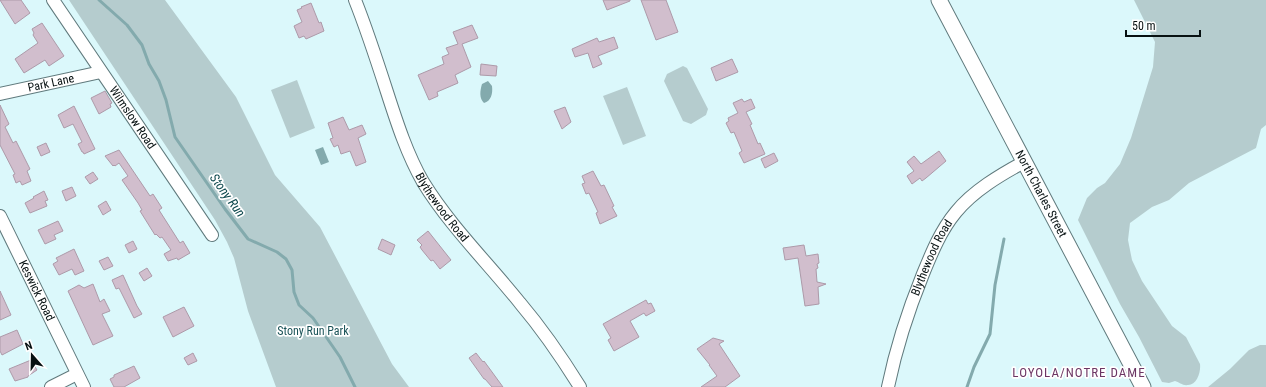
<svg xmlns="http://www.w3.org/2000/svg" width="1266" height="387" font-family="'Roboto Condensed',sans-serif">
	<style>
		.green { fill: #b5ccce }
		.water { fill: #83aaad }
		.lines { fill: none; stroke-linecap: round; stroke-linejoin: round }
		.stream { stroke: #83aaad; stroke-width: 3 }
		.building { fill: #d1becd; stroke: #ad9aa9 }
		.minor-casing { stroke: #607a7d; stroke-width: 14 }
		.major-casing { stroke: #607a7d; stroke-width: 17 }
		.minor { stroke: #fff; stroke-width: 12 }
		.major { stroke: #fff; stroke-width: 15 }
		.labels { text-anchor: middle; stroke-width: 3.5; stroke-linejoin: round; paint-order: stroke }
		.street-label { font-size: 12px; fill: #071112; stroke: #fff }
		.park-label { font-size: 12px; fill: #1b5358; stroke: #fff }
		.water-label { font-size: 13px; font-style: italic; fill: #0e494e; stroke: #fff }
		.neighbourhood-label { font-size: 13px; letter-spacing: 1px; fill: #6c3664; stroke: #fff }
	</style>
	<rect width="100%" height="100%" fill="#dbf8fb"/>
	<path class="green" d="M69 0H165L236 97 275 175 320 227 392 364 409 387H276L248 311 234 258 227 242 215 220Z
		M1134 0H1266V125L1261 129 1256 148 1189 183 1169 200 1152 207 1130 223 1128 240 1132 260 1142 281 1172 326 1186 337 1200 364C1201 372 1197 385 1188 385 1183 386 1179 382 1175 381L1169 383 1162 382 1139 337 1120 304 1078 220 1087 198 1097 188 1105 183 1120 164 1131 138 1153 67 1155 42Z
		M683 66 687 68 708 109 706 115 691 124 683 121 664 81 667 74Z
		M297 80 315 128 290 138 271 90Z
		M627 87 646 136 623 145 603 96Z
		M1260 345H1266V387H1208L1230 369 1249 350Z"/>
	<path class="water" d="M488 81 492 86C493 94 491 101 484 103 479 98 480 91 482 84Z
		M323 147 329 162 321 165 315 150Z"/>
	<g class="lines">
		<path class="stream" d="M99 0 127 25 142 45 149 64 159 81 166 100 175 137 225 209 248 239 277 252 286 259 292 270 294 292 299 305 313 318 340 357 355 387
			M967 387 974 367 990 334 995 285 1004 239"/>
	</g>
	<path class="building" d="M0 0H21L30 13 15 24Z
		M603 0H630V1L607 10Z
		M641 0H666L678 32 656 40Z
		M311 3 319 23 321 22 324 31 306 39 304 36 299 38 294 26 302 22 297 10 302 8 301 7Z
		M42 23 64 56 49 66 45 60 24 73 15 59 38 43 33 35 34 33 32 29Z
		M472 25 478 38 462 44 471 67 455 75 458 83 437 92 438 96 429 100 418 75 444 64 442 57 449 54 446 48 458 44 453 32Z
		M614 37 618 48 598 56 602 64 593 68 588 53 575 57 572 49 597 38 599 42Z
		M732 59 738 72 716 81 711 68Z
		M481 64 497 66 496 76 480 75Z
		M105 91 112 103 110 104 111 107 99 114 91 98Z
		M742 99 744 102 751 99 755 108 746 112 752 124 750 125 758 144 760 143 765 154 744 163 739 153 742 151 734 132 731 133 726 123 729 121 728 118 738 113 733 103Z
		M0 105 9 124 5 127 13 143 16 141 30 169 27 171 31 181 22 185 20 181 16 183 13 175 15 174 0 145Z
		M74 106 95 149 84 154 83 152H82L78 144 82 142 73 124 64 128 58 115Z
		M565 107 571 122 562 129 554 111Z
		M343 117 349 130 362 125 366 134 358 138 366 162 356 166 350 151 341 154 338 145 334 147 330 139 333 138 328 123Z
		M46 143 50 152 41 156 37 147Z
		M119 150 150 196 153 194 162 208 159 210 180 243 183 241 190 253 178 260 177 258 168 261 164 254 171 250 162 237 160 238 156 234 155 235 140 211 142 210 138 203 122 180 128 176 119 163 115 166 114 165 113 166 105 156Z
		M939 151 946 161 926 178 922 181 920 178 912 184 907 176 914 171 907 162 914 156 921 164Z
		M774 153 778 161 765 168 761 159Z
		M593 171 601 186 604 185 614 206 612 207 617 216 600 224 596 213 598 212 589 193 586 194 582 184 585 183 582 176Z
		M93 172 98 179 90 184 85 177Z
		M72 187 76 196 66 201 62 191Z
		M44 191 48 200 45 201 47 206 30 213 25 203 34 198 33 197Z
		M106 201 111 210 103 215 98 206Z
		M58 221 63 231 54 235 56 239 45 244 38 230Z
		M428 231 451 260 440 269 433 260 431 261 422 250 420 247 422 245 417 240Z
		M382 239 395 245 391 255 378 249Z
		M133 241 137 249 129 253 125 245Z
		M804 245 806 256 818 254 819 263 817 264 818 268 816 269 817 282 826 284 818 287 819 304 805 306 798 258 785 260 783 248Z
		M74 249 84 271 75 275 72 269 59 275 53 264 58 261 56 258Z
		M108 257 113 266 104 270 99 261Z
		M147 268 152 276 144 281 139 273Z
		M123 275 137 306 142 314 134 318 119 288 116 289 112 280Z
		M93 284 100 302 104 299 110 311 102 314 113 336 93 345 68 291 79 285 84 288Z
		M0 291 11 315 0 320Z
		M646 300 648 304 651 303 655 311 646 316 644 313 630 321 639 337 614 351 608 340 611 338 603 324Z
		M184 307 194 326 173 337 163 317Z
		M17 330 23 344 2 355 0 351V337Z
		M713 338 724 341 719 344 740 376 725 387H701L717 376 709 365H710L697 349Z
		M193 353 197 361 188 365 184 358Z
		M476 353 483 362 484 361 503 387H492L485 379H484L469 358Z
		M31 360 37 370 28 376V377L15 381 9 369Z
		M134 366 140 378 124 387H114L110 379 114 377V375Z"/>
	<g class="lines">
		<g class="minor-casing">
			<g id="minor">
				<path id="s1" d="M53 0 212 235"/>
				<path id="s2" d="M355 0C367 30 377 61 387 92 397 123 407 154 423 182 450 226 488 263 520 303 542 329 562 358 580 387"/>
				<path id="s3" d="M0 94 101 72"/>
				<path id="s4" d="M0 216 84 387"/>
				<path d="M51 387 77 374"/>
				<path id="s5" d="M888 387C896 348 908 311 923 274 932 252 941 230 956 212 973 191 1000 175 1024 162"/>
			</g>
		</g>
		<g class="major-casing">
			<g id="major">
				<path id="s6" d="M939 0 1143 387"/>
			</g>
		</g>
		<use href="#minor" class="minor"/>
		<use href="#major" class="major"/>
	</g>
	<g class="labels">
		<g class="street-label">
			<text dy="4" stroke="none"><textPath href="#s3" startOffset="52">Park Lane</textPath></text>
			<text dy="4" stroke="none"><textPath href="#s1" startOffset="142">Wilmslow Road</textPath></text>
			<text dy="4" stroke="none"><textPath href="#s6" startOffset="219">North Charles Street</textPath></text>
			<text dy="4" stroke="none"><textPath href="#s2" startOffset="226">Blythewood Road</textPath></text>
			<text dy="4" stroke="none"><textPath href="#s5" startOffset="137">Blythewood Road</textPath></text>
			<text dy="4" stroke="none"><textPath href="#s4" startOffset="83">Keswick Road</textPath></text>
		</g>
		<g class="park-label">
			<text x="313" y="335">Stony Run Park</text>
		</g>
		<g class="water-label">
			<text transform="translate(228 195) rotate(54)" y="5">Stony Run</text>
		</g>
		<g class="neighbourhood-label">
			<text x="1079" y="377">LOYOLA/NOTRE DAME</text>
		</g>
	</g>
	<g transform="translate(32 355) rotate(340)" stroke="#ffffff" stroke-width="3" paint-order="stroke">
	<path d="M0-3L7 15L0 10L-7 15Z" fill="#071112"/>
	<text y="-6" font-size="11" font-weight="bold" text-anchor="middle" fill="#071112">N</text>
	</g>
	<path d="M1126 30v6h74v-6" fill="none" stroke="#071112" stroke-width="2"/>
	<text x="1132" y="30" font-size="12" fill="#071112" stroke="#ffffff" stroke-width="3" paint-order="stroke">50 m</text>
</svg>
